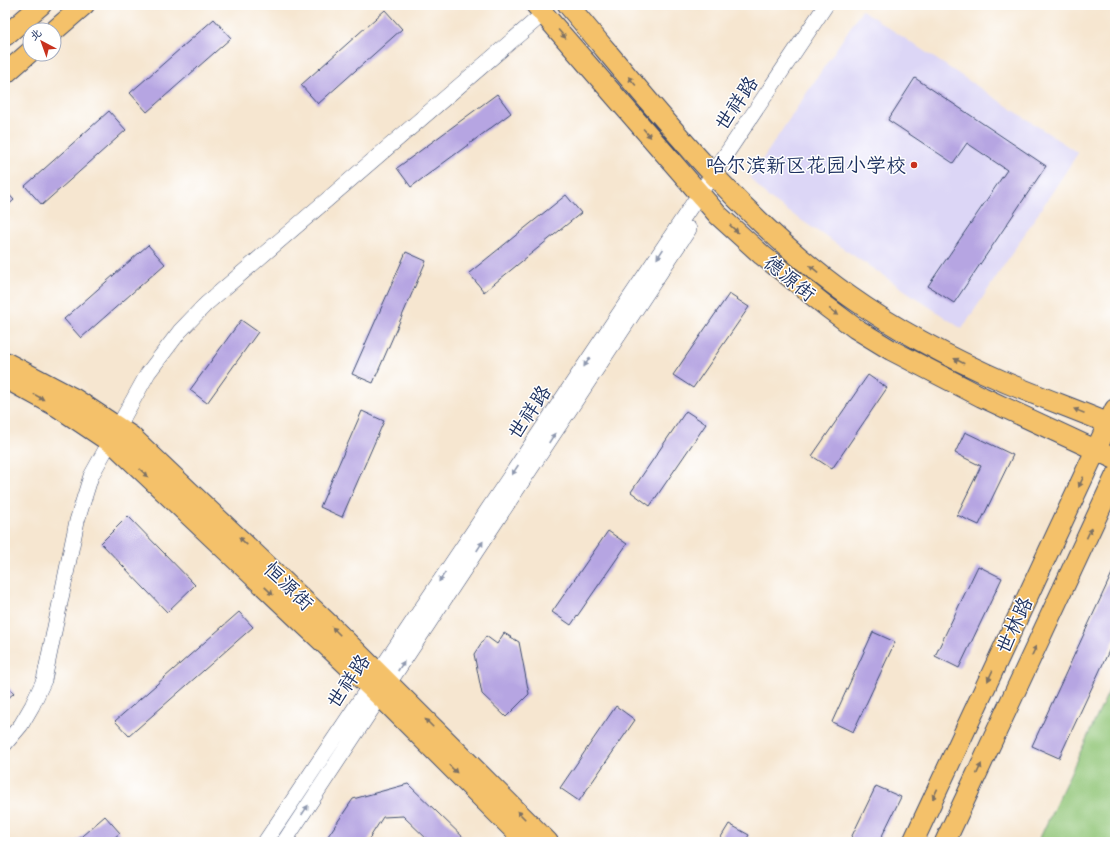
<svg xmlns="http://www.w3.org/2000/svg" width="1120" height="847" font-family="Caveat,'LXGW WenKai TC',sans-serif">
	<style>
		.built { fill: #dcd6f6 }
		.green { fill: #92c678; stroke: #567a6b }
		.building { fill: #b6a5e2 }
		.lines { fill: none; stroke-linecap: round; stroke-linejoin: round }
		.minor-casing { stroke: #3c4a6f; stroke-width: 16 }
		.major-casing { stroke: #3c4a6f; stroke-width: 22 }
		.minor { stroke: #fff; stroke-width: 15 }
		.major { stroke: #f4c16a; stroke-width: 20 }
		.oneway { fill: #7d7163 }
		.oneway2 { fill: #8d97ae }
		.poi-dot { fill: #c8321e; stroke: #fff; stroke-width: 1.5 }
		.labels { text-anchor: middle; stroke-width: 3; stroke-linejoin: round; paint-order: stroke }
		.street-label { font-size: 20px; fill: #1b2f5e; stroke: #fff }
		.poi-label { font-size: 20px; fill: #1b2f5e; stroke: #fff; text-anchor: end }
	</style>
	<rect width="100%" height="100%" fill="#fff"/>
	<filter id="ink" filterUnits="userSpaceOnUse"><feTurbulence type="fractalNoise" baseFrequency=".025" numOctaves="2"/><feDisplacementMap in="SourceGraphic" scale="8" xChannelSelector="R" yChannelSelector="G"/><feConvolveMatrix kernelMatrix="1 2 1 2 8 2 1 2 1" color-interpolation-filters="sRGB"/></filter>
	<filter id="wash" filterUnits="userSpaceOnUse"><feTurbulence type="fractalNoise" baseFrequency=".012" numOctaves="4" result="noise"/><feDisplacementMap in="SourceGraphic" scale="16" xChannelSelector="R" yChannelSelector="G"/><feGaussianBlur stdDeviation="0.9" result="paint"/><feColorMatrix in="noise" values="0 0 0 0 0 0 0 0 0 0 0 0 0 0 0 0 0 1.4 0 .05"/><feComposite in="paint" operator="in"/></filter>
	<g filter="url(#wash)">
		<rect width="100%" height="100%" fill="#f6e6d0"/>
		<path class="built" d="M862 10 1078 153 962 329 770 199 750 178Z"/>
		<path class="green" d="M1115 678V842H1038Z"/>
		<g id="blocks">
			<path class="building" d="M385 10 402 29 318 104 301 85Z
				M214 19 231 38 147 112 130 93Z
				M915 78 1046 166 954 303 928 286 1007 170 967 143 953 163 888 120Z
				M497 94 511 113 411 187 397 168Z
				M109 111 126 130 42 205 25 186Z
				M5 190 14 200 5 208Z
				M566 195 581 213 484 292 469 273Z
				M148 245 165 264 81 338 64 319Z
				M406 252 426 261 373 383 352 374Z
				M729 294 749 307 693 388 673 375Z
				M241 320 258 332 207 403 190 390Z
				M868 375 887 388 832 469 812 456Z
				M362 411 384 421 342 517 320 507Z
				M686 411 706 424 650 506 631 492Z
				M965 432 1013 455 979 525 957 515 981 466 955 453Z
				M128 516 195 585 167 612 101 543Z
				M608 531 627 544 571 625 552 612Z
				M978 566 1002 578 959 668 935 656Z
				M1115 567V638L1059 758 1032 746Z
				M239 612 253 627 129 736 115 721Z
				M873 632 895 642 853 732 832 722Z
				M504 633 519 642 529 694 506 717 482 694 474 654 486 636 497 644Z
				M5 683 14 693 5 701Z
				M616 706 635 720 579 801 560 788Z
				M408 784 468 842H430L403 816 383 817 367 842H324L353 799Z
				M876 786 901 797 879 842H849Z
				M105 816 120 833 109 842H75Z
				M729 824 749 835 745 842H718Z"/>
		</g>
	</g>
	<g filter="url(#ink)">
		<use href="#blocks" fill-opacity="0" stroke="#3c4a6f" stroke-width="1"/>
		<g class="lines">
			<g class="minor-casing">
				<path id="minor" d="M5 744 21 725 32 706 44 680 77 521 91 476 148 373 180 331 206 304 544 13
					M265 842 826 5
					M284 842 689 229"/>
			</g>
			<g class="major-casing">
				<path id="major" d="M536 5 718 215 762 255 827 307 855 328 891 350 982 397 1115 459
					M568 5C655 108 738 217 849 296 898 331 952 359 1007 383 1043 398 1079 411 1115 426
					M54 31 84 5
					M5 36 41 5
					M5 74 30 52
					M5 362 75 399 131 436 331 626 548 842
					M5 378 58 407 116 446 383 699 526 842
					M913 842 1115 409
					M945 842 1115 477"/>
			</g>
			<use href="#minor" class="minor"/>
			<use href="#major" class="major"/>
		</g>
		<defs><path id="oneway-solid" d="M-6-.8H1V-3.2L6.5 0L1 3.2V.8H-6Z"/></defs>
		<g class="oneway">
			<use href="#oneway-solid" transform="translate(562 34) rotate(49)"/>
			<use href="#oneway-solid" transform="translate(632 81) rotate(-130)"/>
			<use href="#oneway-solid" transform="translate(647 133) rotate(49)"/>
			<use href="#oneway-solid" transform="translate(734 229) rotate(43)"/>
			<use href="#oneway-solid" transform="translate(814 269) rotate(-141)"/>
			<use href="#oneway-solid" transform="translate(834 312) rotate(36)"/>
			<use href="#oneway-solid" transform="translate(959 361) rotate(-153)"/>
			<use href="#oneway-solid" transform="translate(39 397) rotate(29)"/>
			<use href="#oneway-solid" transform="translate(1079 411) rotate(-158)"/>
			<use href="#oneway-solid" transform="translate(144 473) rotate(44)"/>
			<use href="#oneway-solid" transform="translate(1081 482) rotate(115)"/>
			<use href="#oneway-solid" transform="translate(1089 533) rotate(-65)"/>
			<use href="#oneway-solid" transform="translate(243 541) rotate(-136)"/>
			<use href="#oneway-solid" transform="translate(269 591) rotate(44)"/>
			<use href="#oneway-solid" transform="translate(336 631) rotate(-135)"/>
			<use href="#oneway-solid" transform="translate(1034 651) rotate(-65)"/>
			<use href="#oneway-solid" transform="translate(990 676) rotate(115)"/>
			<use href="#oneway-solid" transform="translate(429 723) rotate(-135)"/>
			<use href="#oneway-solid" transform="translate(453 769) rotate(45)"/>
			<use href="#oneway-solid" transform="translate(979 769) rotate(-65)"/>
			<use href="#oneway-solid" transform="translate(935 794) rotate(115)"/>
			<use href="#oneway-solid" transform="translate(521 815) rotate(-135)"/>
		</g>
		<g class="oneway2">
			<use href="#oneway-solid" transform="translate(660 254) rotate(124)"/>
			<use href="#oneway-solid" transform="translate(587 362) rotate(124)"/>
			<use href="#oneway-solid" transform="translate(552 438) rotate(-57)"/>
			<use href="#oneway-solid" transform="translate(515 470) rotate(124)"/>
			<use href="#oneway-solid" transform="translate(480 546) rotate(-57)"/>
			<use href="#oneway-solid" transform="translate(442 577) rotate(124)"/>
			<use href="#oneway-solid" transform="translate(401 666) rotate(-57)"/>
			<use href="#oneway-solid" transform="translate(305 810) rotate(-56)"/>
		</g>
	</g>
	<circle class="poi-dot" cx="914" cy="165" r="4"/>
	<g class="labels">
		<g class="street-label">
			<text transform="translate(736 103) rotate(-56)" y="7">世祥路</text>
			<text transform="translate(790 278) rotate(39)" y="7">德源街</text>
			<text transform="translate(529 412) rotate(-56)" y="7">世祥路</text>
			<text transform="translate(289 586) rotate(44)" y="7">恒源街</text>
			<text transform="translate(1014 625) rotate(-65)" y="7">世林路</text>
			<text transform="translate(348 681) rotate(-56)" y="7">世祥路</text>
		</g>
		<g class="poi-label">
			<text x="906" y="172">哈尔滨新区花园小学校</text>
		</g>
	</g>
	<rect width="1120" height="847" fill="none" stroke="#fff" stroke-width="20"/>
	<g transform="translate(42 42) rotate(319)"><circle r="19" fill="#ffffff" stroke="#a4acbf"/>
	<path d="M0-3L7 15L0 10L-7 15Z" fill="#c8321e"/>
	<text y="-6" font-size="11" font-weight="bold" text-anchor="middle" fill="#1b2f5e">北</text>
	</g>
</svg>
